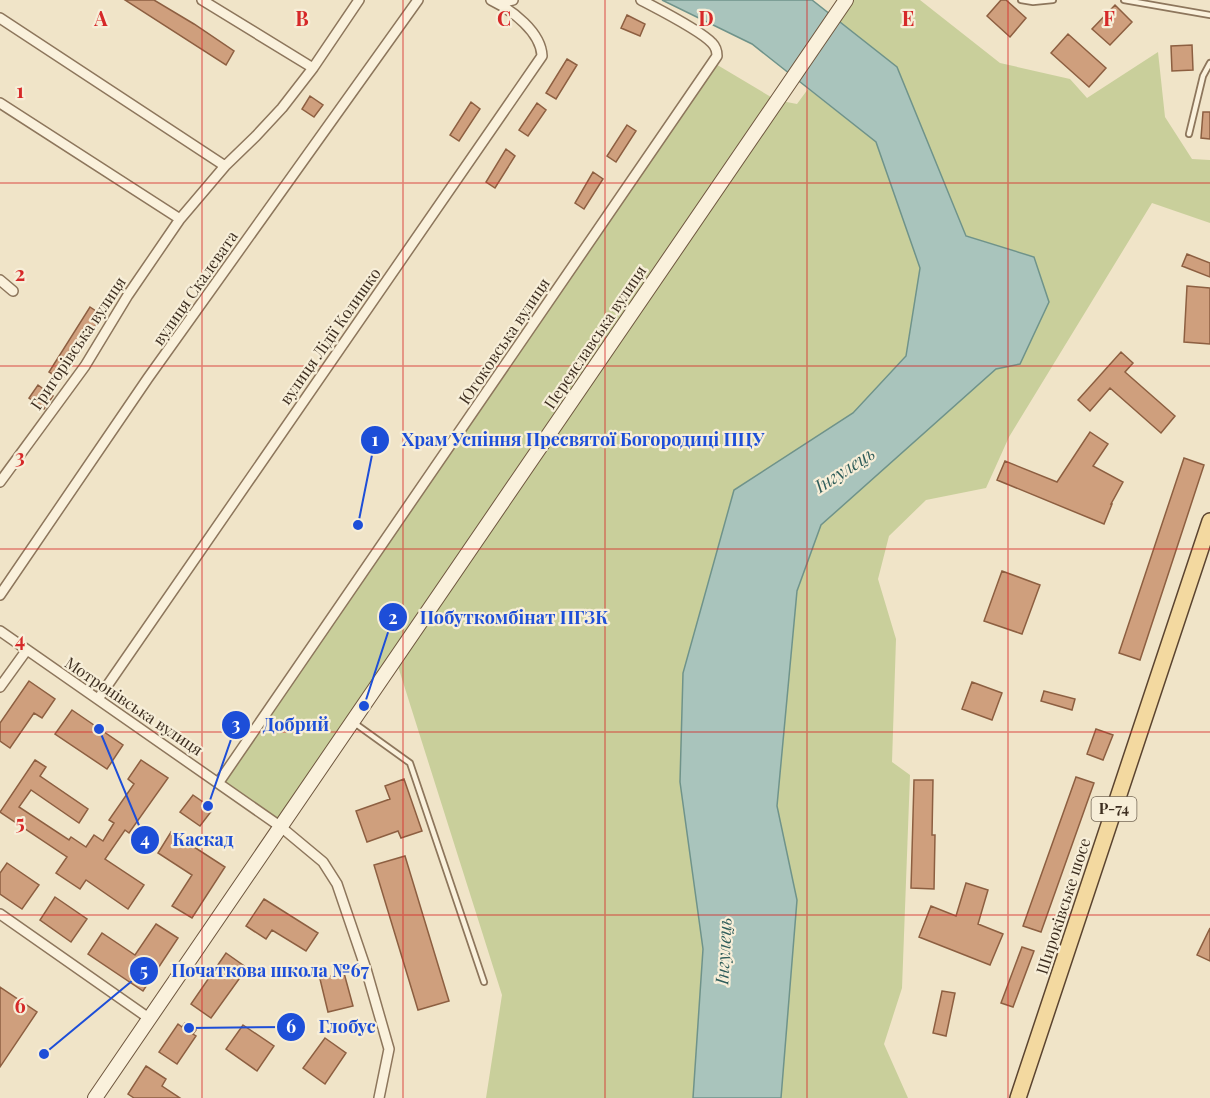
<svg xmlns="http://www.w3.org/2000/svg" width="1210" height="1098" font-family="'Playfair Display',serif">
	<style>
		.green { fill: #c9cf9b }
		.water { fill: #a9c4bc; stroke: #6f938a; stroke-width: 1.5 }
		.building { fill: #cf9f7d; stroke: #8d5f41; stroke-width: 1.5 }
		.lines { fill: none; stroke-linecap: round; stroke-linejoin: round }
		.lane-casing { stroke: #8d765c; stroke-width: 8 }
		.street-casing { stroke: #8d765c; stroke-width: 12 }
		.secondary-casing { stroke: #6f573f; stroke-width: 16 }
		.primary-casing { stroke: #5b4430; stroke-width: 18 }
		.lane { stroke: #faf1dc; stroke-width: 4.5 }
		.street { stroke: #faf1dc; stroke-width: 9 }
		.secondary { stroke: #faf1dc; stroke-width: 14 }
		.primary { stroke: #f3d9a0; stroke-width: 15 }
		.grid { fill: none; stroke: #d62828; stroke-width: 1.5; stroke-opacity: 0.55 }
		.labels { text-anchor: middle; stroke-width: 4.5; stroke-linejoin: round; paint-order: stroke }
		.shield { fill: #f7eed8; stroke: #756857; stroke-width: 1.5 }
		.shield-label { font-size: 15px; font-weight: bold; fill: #3d2e20 }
		.street-label { font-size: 16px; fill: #3d2e20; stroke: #f7eed8 }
		.water-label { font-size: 18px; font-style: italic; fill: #2f5d5a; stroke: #f7eed8 }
		.grid-label { font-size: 20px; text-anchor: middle; font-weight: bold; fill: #d62828; stroke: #f7eed8; stroke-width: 4.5; stroke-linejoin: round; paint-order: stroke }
		.leader { fill: none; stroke: #1d4ed8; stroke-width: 2 }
		.callout-dot { fill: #1d4ed8; stroke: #f7eed8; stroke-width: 2 }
		.mark-label { font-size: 18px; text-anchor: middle; font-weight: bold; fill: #fff }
		.callout-label { font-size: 18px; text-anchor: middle; font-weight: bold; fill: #1d4ed8; stroke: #f7eed8; stroke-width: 4.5; stroke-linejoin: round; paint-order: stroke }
	</style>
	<rect width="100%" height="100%" fill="#f0e4c8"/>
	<path class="green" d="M847 0H920L1000 63 1070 79 1087 98 1158 52 1165 117 1192 159 1210 160V223L1152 203 1009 437 986 488 926 500 889 536 878 579 896 639 892 762 910 775 902 988 884 1044 908 1098H781L797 900 777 806 797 592 821 525 996 369 1020 364 1034 257 966 236 897 67 834 18Z
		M714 63 776 100 797 104 808 89 876 142 920 268 906 356 853 413 734 490 680 782 703 949 693 1098H486L502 995 396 660 281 827 219 782Z"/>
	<path class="water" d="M662 0H812L897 67 966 236 1034 257 1049 302 1020 364 996 369 821 525 797 591 777 806 797 900 781 1098H693L703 949 680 782 683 673 734 490 853 413 906 356 920 268 876 142 752 44Z"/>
	<path class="building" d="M125 0H154L194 24 234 51 226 65Z
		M1001 0H1006L1026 18 1010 37 987 16Z
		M1115 5 1132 22 1110 45 1092 29Z
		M627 15 645 24 640 36 621 28Z
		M1068 34 1106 68 1089 87 1051 53Z
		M1192 45 1193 70 1172 71 1171 46Z
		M567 59 577 65 556 99 546 93Z
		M310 96 323 105 314 117 302 109Z
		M471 102 480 109 459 141 450 135Z
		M537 103 546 110 528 136 519 130Z
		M1203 112H1210V139L1201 138Z
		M627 125 636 131 616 162 607 156Z
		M506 149 515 156 495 188 486 182Z
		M593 172 603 179 584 209 575 203Z
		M1187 254 1210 263V277L1182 266Z
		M1187 286 1210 288V344L1184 342Z
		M90 307 102 315 62 380 49 372Z
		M1121 352 1133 363 1125 372 1175 416 1161 433 1110 388 1090 411 1078 400Z
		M38 385 53 396 44 409 29 398Z
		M1090 432 1108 444 1093 466 1123 482 1111 504H1112L1104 524 997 480 1005 461 1057 482Z
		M1184 458 1204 465 1140 660 1119 653Z
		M1002 571 1040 585 1022 634 984 621Z
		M29 681 55 699 42 718 34 713 10 748 0 741V723Z
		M972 682 1002 693 992 720 962 709Z
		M1044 691 1075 699 1072 710 1041 701Z
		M72 710 123 745 107 769 55 734Z
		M1096 729 1113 735 1103 760 1087 754Z
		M35 760 46 767 40 776 88 809 79 823 31 790 19 807 69 840 71 837 86 847 94 835 103 841 114 823 109 820 134 784 128 779 141 760 168 778 129 833 125 830 105 859 144 885 128 909 86 880 80 889 56 873 67 857 0 812Z
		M1076 777 1094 783 1041 932 1023 926Z
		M404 779 422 831 401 838 398 831 367 842 356 811 390 799 385 786Z
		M914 780H933L932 835H935L934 889 911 888Z
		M193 795 213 809 200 826 180 812Z
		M171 832 225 867 192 918 172 906 192 875 158 853Z
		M405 856 449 1001 418 1010 374 865Z
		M7 863 39 885 22 909 0 894V873Z
		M966 883 988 890 978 924 1003 934 990 965 919 937 931 906 956 916Z
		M55 897 87 919 71 942 40 920Z
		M264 899 318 933 306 951 272 930 266 939 246 926Z
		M156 924 178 938 143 991 88 954 102 933 135 955Z
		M1210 928V961L1197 955Z
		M1022 947 1034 951 1013 1007 1001 1003Z
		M226 953 247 968 211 1018 191 1004Z
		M344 973 353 1006 328 1012 320 979Z
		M0 987 37 1012 0 1067Z
		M942 991 955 993 946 1036 933 1033Z
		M185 1023 196 1030 193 1034 196 1036 177 1064 159 1052 178 1024 182 1027Z
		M243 1025 274 1046 257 1071 226 1049Z
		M325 1038 346 1053 325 1084 303 1068Z
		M146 1066 166 1079 162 1086 180 1098H134L128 1094Z"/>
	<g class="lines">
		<g class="lane-casing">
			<path id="lane" d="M1021 0 1033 2 1053 0
				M1124 0 1210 15
				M1189 134 1203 76 1210 63
				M353 722 410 763 484 982"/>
		</g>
		<g class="street-casing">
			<path id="street" d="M202 0 313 68
				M499 3 513 0
				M0 18 225 166
				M0 103 180 219
				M0 280 13 291
				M0 482 85 366 128 295 180 219 225 166 256 136 282 108 313 68 359 0
				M0 595 148 378 418 0
				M0 631 281 827 323 862 337 884 366 969 389 1049 379 1098
				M0 687 26 651
				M98 699 542 56C541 32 512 10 491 0
				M219 782 717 56C717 51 716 47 712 43 700 30 658 9 641 0
				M0 914 150 1019"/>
		</g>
		<g class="secondary-casing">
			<path id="secondary" d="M95 1098 846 0"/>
		</g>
		<g class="primary-casing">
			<path id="primary" d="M1018 1098 1210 521"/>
		</g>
		<use href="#lane" class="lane"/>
		<use href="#street" class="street"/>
		<use href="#secondary" class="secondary"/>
		<use href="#primary" class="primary"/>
	</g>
	<path class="grid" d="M202 0V1098M403 0V1098M605 0V1098M807 0V1098M1008 0V1098M0 183H1210M0 366H1210M0 549H1210M0 732H1210M0 915H1210"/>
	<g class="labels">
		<rect class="shield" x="1091.5" y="797" width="45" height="24" rx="4.5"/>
		<g class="shield-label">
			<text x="1114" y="814">Р-74</text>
		</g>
		<g class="street-label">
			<text transform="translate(195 288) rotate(-55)" y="6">вулиця Скалевата</text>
			<text transform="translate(330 336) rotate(-55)" y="6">вулиця Лідії Колишко</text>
			<text transform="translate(595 337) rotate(-56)" y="6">Переяславська вулиця</text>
			<text transform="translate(504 341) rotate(-56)" y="6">Югоковська вулиця</text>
			<text transform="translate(78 343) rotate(-56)" y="6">Григорівська вулиця</text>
			<text transform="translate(134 706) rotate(34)" y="6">Мотронівська вулиця</text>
			<text transform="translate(1063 906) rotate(-72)" y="6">Широківське шосе</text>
		</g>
		<g class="water-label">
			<text transform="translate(845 470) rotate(-33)" y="6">Інгулець</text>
			<text transform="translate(724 951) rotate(-87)" y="6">Інгулець</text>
		</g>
	</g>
	<g class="grid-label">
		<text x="101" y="26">A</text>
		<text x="302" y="26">B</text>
		<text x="504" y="26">C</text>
		<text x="706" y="26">D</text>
		<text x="908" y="26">E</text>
		<text x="1109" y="26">F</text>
		<text x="20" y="98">1</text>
		<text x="20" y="281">2</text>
		<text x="20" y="464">3</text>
		<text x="20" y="647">4</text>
		<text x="20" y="830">5</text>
		<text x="20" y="1013">6</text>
	</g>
	<path class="leader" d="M358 525L375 440M364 706L393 617M208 806L236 725M99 729L145 840M44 1054L144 971M189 1028L291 1027"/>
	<g class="callout-dot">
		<circle cx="358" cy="525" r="6"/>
		<circle cx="364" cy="706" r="6"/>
		<circle cx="208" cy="806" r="6"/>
		<circle cx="99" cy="729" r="6"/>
		<circle cx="44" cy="1054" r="6"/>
		<circle cx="189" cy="1028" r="6"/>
		<circle cx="375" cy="440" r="15"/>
		<circle cx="393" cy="617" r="15"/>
		<circle cx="236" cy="725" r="15"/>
		<circle cx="145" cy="840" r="15"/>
		<circle cx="144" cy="971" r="15"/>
		<circle cx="291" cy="1027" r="15"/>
	</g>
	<g class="mark-label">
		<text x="375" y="446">1</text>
		<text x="393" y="624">2</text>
		<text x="236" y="731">3</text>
		<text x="145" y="846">4</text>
		<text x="144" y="977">5</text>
		<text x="291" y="1033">6</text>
	</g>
	<g class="callout-label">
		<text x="583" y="446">Храм Успіння Пресвятої Богородиці ПЦУ</text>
		<text x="514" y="624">Побуткомбінат ПГЗК</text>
		<text x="296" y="731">Добрий</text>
		<text x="203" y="846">Каскад</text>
		<text x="270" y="977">Початкова школа №67</text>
		<text x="347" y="1033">Глобус</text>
	</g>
</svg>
